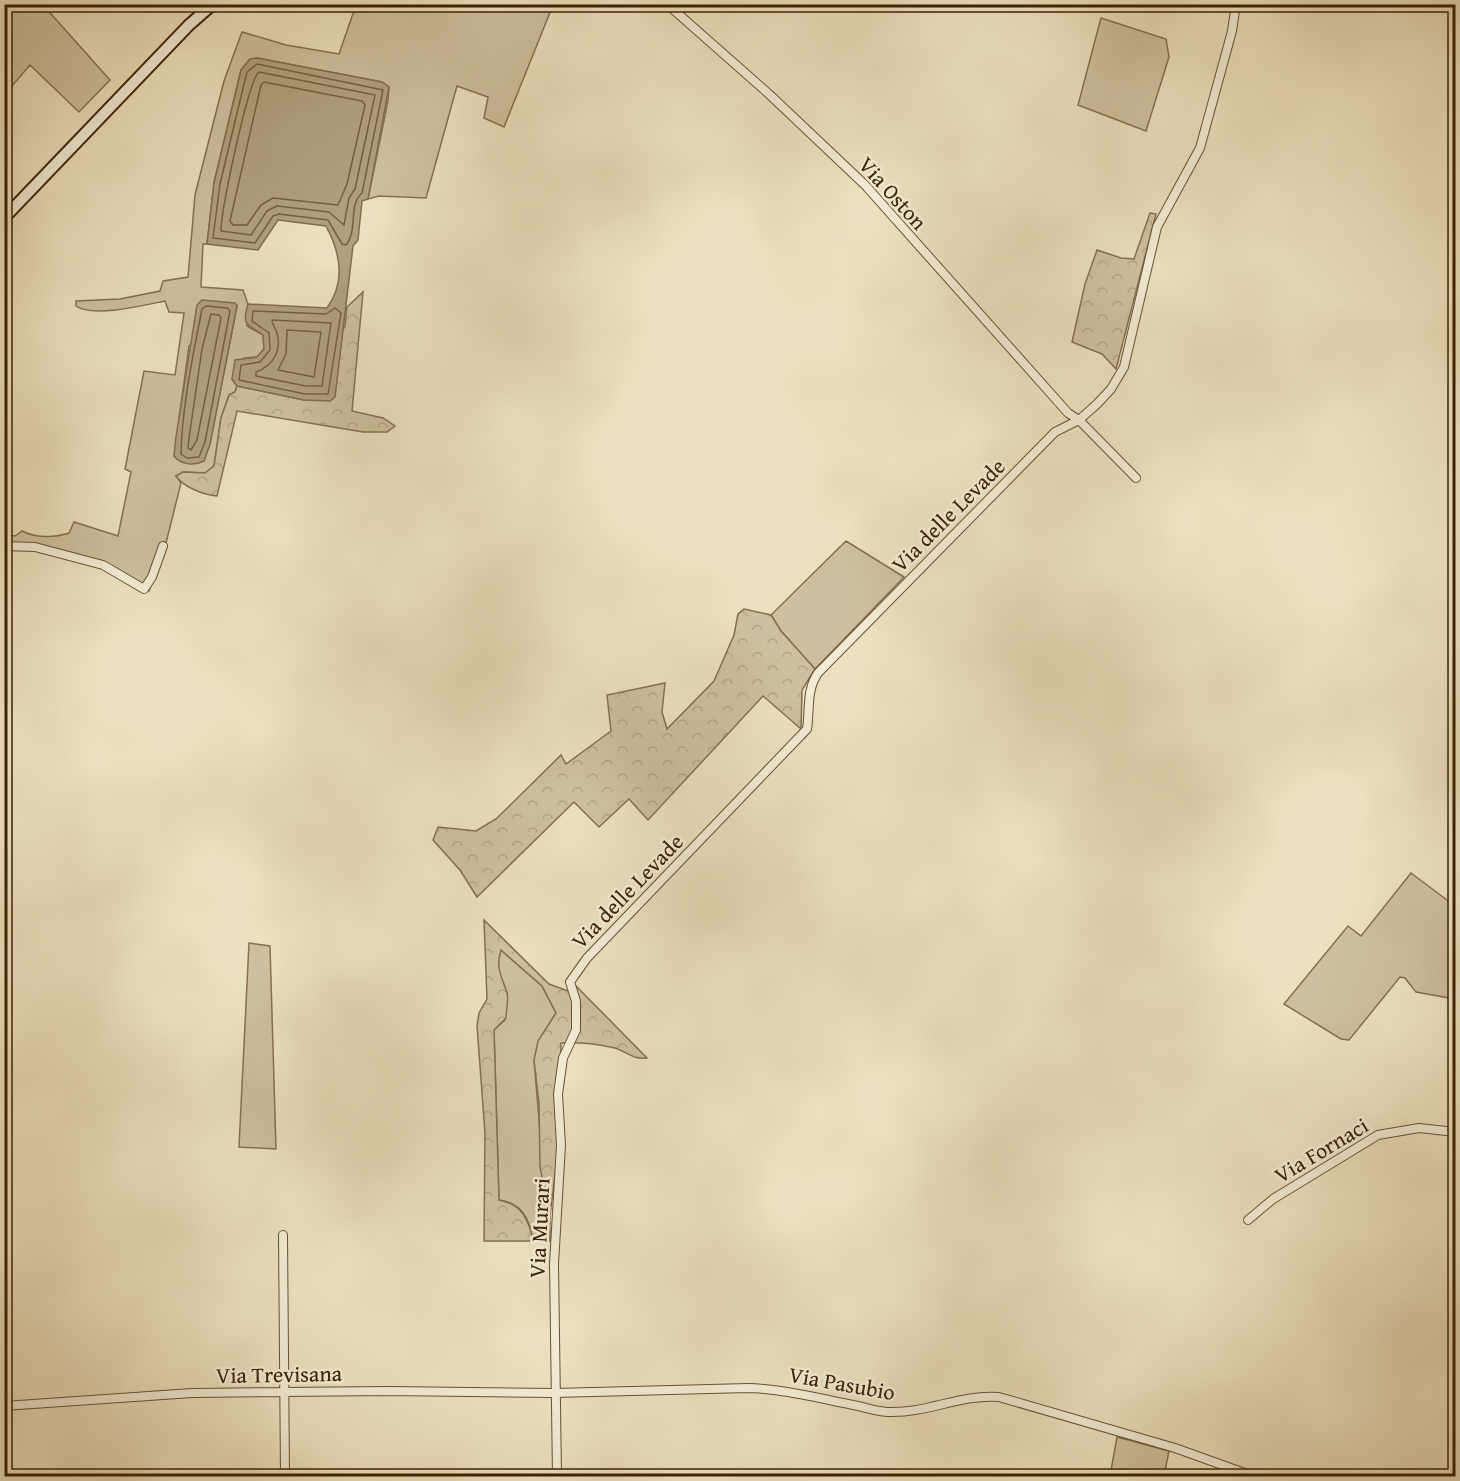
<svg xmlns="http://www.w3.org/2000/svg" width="1460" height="1481" font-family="'Gentium Book Plus',serif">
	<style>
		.grass { fill: #cec09e; stroke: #857050; stroke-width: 1.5; fill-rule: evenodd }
		.forest { fill: url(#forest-crowns); stroke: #857050; stroke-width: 1.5 }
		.water { fill: #b0a07e; stroke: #826d4d; stroke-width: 1.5 }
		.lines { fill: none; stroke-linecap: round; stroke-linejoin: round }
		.shore { stroke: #766040; stroke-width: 1.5 }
		.minor-casing { stroke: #685132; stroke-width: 10 }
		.secondary-casing { stroke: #3c2103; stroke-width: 14 }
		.minor { stroke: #f3ecd5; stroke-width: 8 }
		.secondary { stroke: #f3ecd5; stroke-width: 10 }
		.labels { text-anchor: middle; stroke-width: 5; stroke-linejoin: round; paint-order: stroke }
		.street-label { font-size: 22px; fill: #3c2103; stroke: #f3ecd5 }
	</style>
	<defs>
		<pattern id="forest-crowns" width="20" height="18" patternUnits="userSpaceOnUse" patternTransform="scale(1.5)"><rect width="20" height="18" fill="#cec09e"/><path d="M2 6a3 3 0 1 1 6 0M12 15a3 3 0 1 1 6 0" fill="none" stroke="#b2a586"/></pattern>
	</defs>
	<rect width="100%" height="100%" fill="#ece1be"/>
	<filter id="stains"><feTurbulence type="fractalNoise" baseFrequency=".00333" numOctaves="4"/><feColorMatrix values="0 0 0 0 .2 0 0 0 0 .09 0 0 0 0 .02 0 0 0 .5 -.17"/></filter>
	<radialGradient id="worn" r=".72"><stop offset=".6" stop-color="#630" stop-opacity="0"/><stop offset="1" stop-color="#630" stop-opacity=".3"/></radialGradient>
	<path class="grass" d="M5 4 43 5 110 80 79 112 30 65 5 94Z
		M526 4 541 8 544 5H553L504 127 484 118 488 97 457 86 426 198 379 196 368 199 388 101 389 87 382 82 257 58 250 59 241 70 214 183 207 244H203L201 287 243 290 248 304 247 326 263 335 264 349 257 357 244 358 232 379 237 386 235 392 229 395 221 418 214 466 205 473 183 472 176 476 181 483 163 555 149 591C111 555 55 547 5 544V534L15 536 22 531C35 538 54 538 69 533L74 522 118 536 131 472 125 469 144 371 175 375 184 313 169 312 165 301C145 305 93 318 76 306V301L120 299 160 291 163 281 188 277 195 195 224 81 242 32 286 45 339 54 356 5ZM237 306 210 444 204 461 174 456 189 346Z
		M1101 18 1166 39 1169 57 1146 131 1078 105Z
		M846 541 904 577 815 669 781 631 771 615Z
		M1411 873 1455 906V999L1416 992 1405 978 1400 977 1349 1040 1341 1039 1284 1004 1348 926 1361 936Z
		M249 943 270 946 276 1149 239 1147Z
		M501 950 542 986 556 1013 541 1037 534 1060 546 1204 550 1215V1241H533C530 1219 522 1203 499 1200L494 1030 505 1020 507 993 501 982 497 963Z
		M1117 1437 1169 1451 1164 1476H1110Z"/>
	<path class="forest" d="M1150 213 1156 214 1116 369 1102 354 1072 342 1085 284 1097 250 1121 258 1134 259Z
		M363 292 352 411 383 418 395 426 387 432H363L237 411 217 496C204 495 183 487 176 476L183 472 205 473 214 466 221 418 229 395 235 392 237 386 304 400 345 326 347 307Z
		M744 609 771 615 781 631 815 669 802 690 801 729 763 696 648 820 629 799 599 827 574 802 477 897 460 870 433 840 438 827 476 831 496 819 561 755 566 764 611 731 607 695 665 683 662 712 667 729 714 681 734 635 738 614Z
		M484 920 549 984 568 991 575 985 647 1058C634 1060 627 1052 615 1048 598 1044 579 1042 561 1043L557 1160 550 1215 540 1167 539 1103 534 1060 538 1041 556 1013 542 986 501 950C495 969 502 976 507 993 509 1000 506 1010 506 1018L494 1030 499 1200C521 1204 529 1219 533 1241H484L485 1133 477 1026 479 1013 487 999Z"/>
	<path class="water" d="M257 58 382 82 389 87 368 199 362 201 358 240 353 246 335 397 330 401 304 400 237 386 232 379 235 360 257 357 264 349 263 335C248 324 241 326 248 304L327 308C346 282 340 252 326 226L278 220 258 250 207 244 214 183 241 70 250 59Z
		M202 300 235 303 237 306 210 444 204 461C195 466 181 465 174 456L176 437 197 305Z"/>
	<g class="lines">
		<path class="shore" d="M257 64 383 90 362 193C348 205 358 231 346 245L342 244 328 220 279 214 273 216 255 243 213 238 220 184 238 109 247 72Z
			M259 72 375 95 355 189 349 198 344 225 329 212 277 206 267 211 251 235 221 231C220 213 249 78 259 72Z
			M264 82 362 101 365 105 347 184 338 205 273 198 261 205 247 225H233L230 221 261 85Z
			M206 306 227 308 230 311 205 442 199 457 187 458 181 454C182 406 193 356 202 309Z
			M335 308 341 313 328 394H305L239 380 241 365 260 362 270 350 269 333 252 321 253 311 326 314Z
			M211 314 219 315 221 318 197 440 191 450 188 448 189 438 202 349Z
			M272 320 331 323 322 386H306L256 376V372C273 366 282 350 277 333 275 327 272 325 272 320Z
			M287 330 321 332 314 377 278 370 286 354Z"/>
		<g class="minor-casing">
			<path id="minor" d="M667 4 770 95 865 185 1068 413 1079 420 1136 478
				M4 546 35 547 103 565 144 589 152 577 163 546
				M1248 1220 1273 1199 1378 1135 1419 1128 1456 1132
				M283 1235 285 1476
				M4 1406 192 1393 389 1391 555 1393 748 1388C783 1389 818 1398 853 1405 865 1407 877 1412 889 1412 929 1413 960 1394 999 1397L1175 1448 1253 1476
				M244 1476 285 1475
				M557 1476 554 1264 561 1145 558 1094 563 1058 576 1030V1001L570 982 587 958 807 729C810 710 806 690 818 673L1055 432 1079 420 1097 404 1111 389 1124 367 1157 227 1200 148 1232 31 1236 4"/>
		</g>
		<g class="secondary-casing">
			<path id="secondary" d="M4 218 189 25 213 4"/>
		</g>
		<use href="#minor" class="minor"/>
		<use href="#secondary" class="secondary"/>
	</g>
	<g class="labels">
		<g class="street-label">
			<text transform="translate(893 193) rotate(48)" y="8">Via Oston</text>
			<text transform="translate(948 515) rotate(-45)" y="8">Via delle Levade</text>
			<text transform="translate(627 891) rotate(-46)" y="8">Via delle Levade</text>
			<text transform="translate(1321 1150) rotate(-31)" y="8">Via Fornaci</text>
			<text transform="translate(539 1228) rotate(-87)" y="8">Via Murari</text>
			<text transform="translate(279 1374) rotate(-1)" y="8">Via Trevisana</text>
			<text transform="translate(842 1383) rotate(10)" y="8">Via Pasubio</text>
		</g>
	</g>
	<rect width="1460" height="1481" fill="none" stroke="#ece1be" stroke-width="24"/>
	<rect x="6" y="6" width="1448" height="1469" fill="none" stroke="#3c2103" stroke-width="3"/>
	<rect x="12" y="12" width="1436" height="1457" fill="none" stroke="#3c2103" stroke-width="1.5"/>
	<rect width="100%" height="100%" filter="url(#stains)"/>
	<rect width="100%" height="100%" fill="url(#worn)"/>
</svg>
